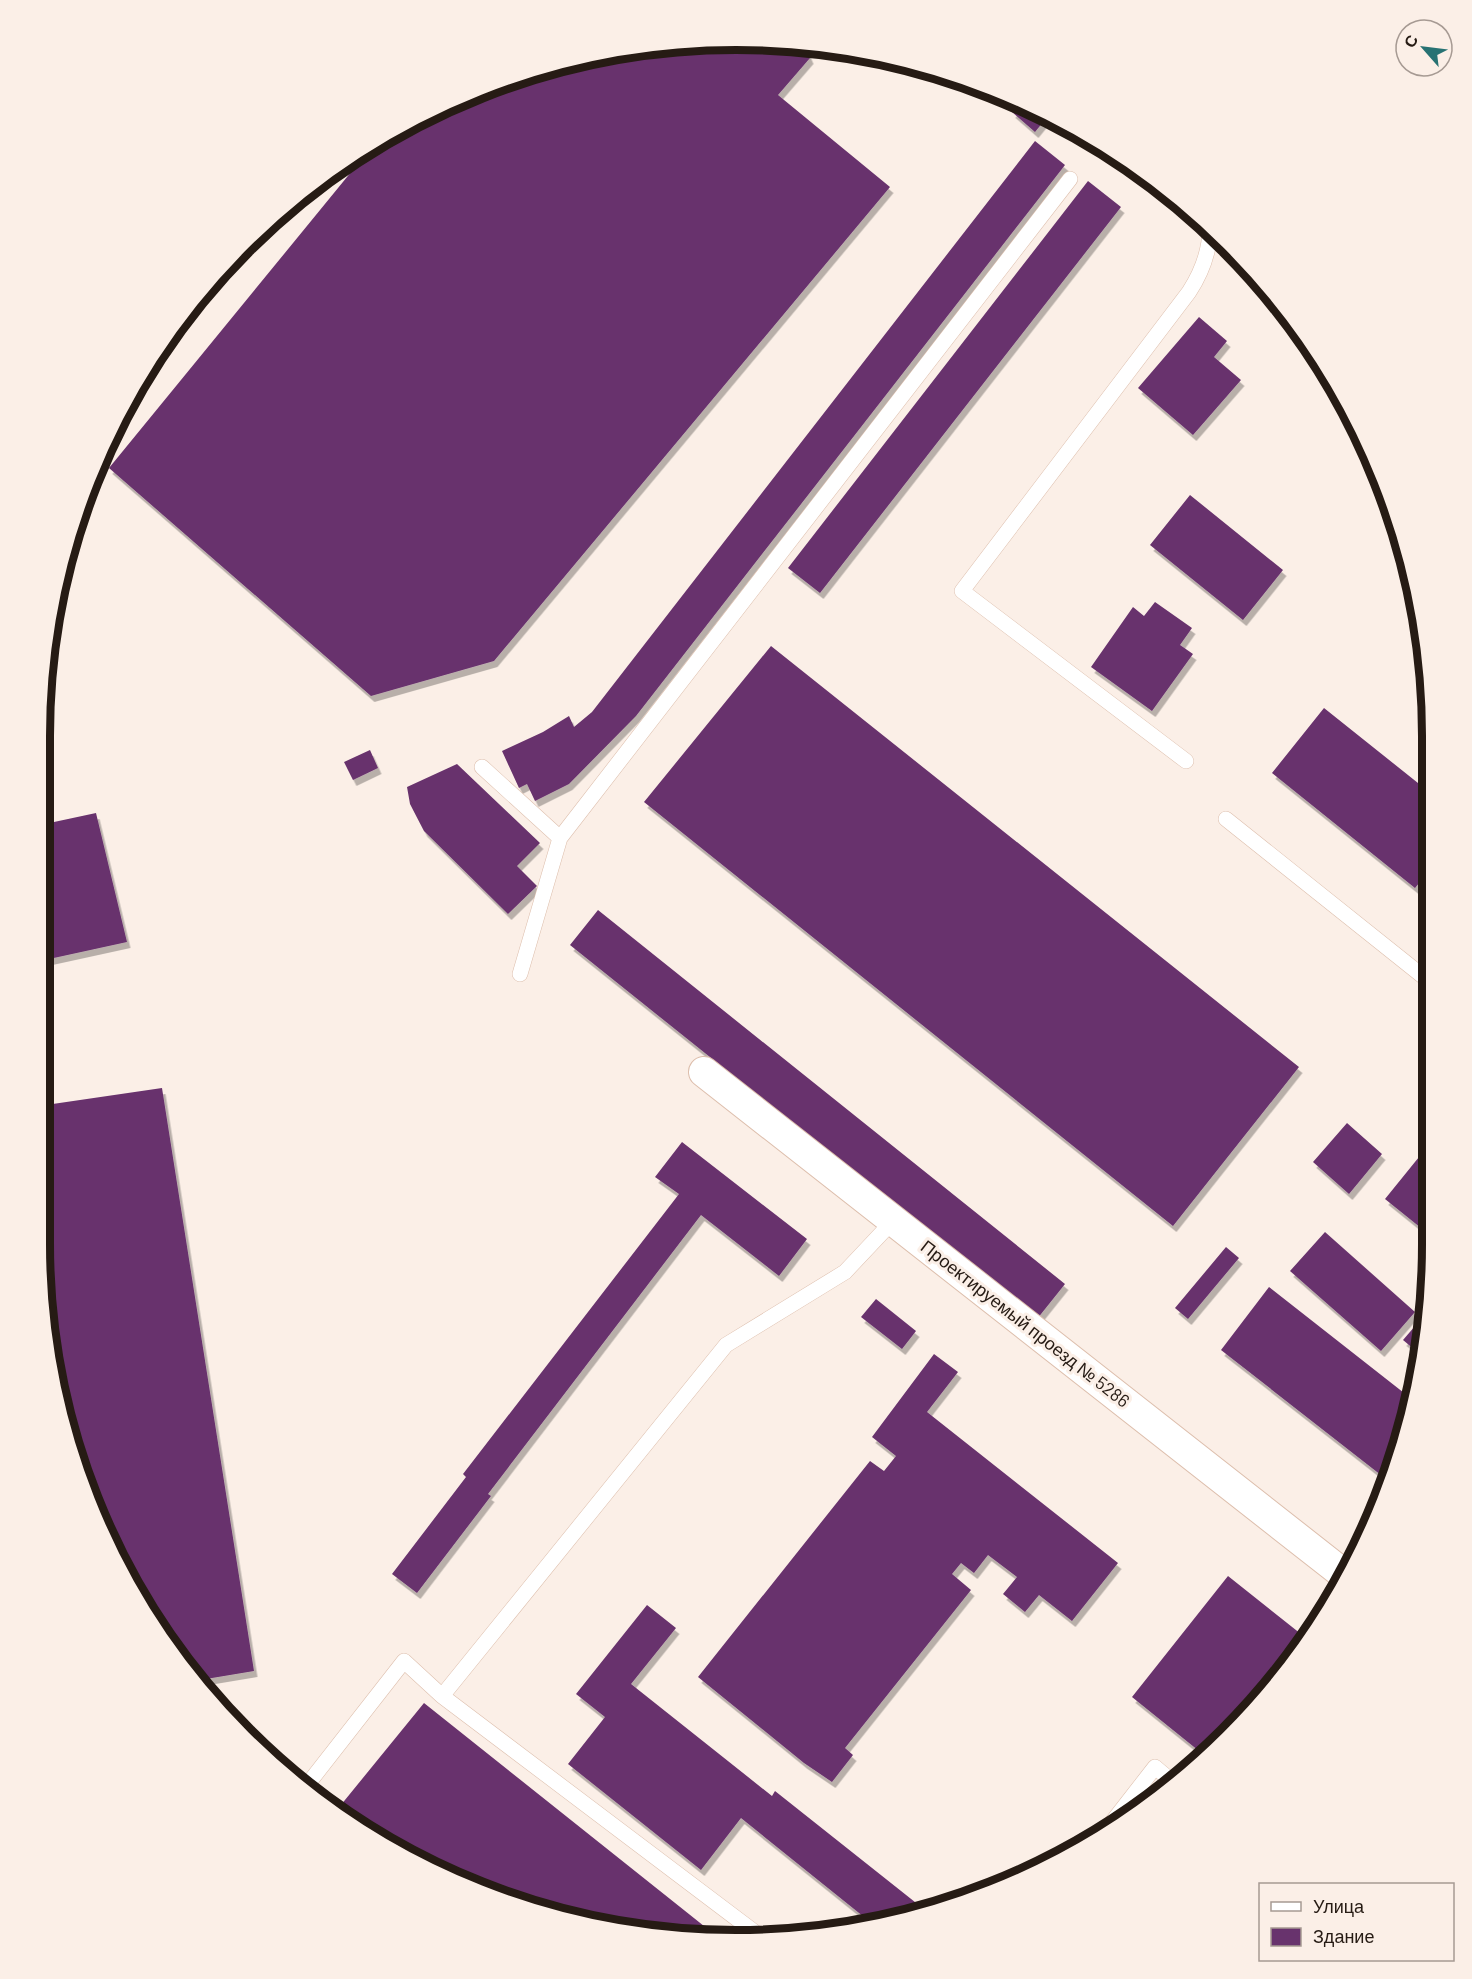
<svg xmlns="http://www.w3.org/2000/svg" width="1472" height="1979" font-family="Barlow,sans-serif">
	<style>
		.building { fill: #68336d; filter: url(#shadow) }
		.lines { fill: none; stroke-linecap: round; stroke-linejoin: round }
		.lane-casing { stroke: #ddbeac; stroke-width: 16 }
		.street-casing { stroke: #ddbeac; stroke-width: 32 }
		.lane { stroke: #fff; stroke-width: 15 }
		.street { stroke: #fff; stroke-width: 30 }
		.labels { text-anchor: middle; stroke-width: 6; stroke-linejoin: round; paint-order: stroke }
		.street-label { font-size: 18px; fill: #261b14; stroke: #fbefe7 }
		.rim { fill: none; stroke: #261b14; stroke-width: 8 }
	</style>
	<defs>
		<filter id="shadow"><feDropShadow dx="3.5" dy="6" stdDeviation="0" flood-color="#0004"/></filter>
	</defs>
	<rect width="100%" height="100%" fill="#fbefe7"/>
	<path class="building" d="M691 40 804 44 810 58 778 95 890 187 494 661 371 696 109 468 374 144 428 111 556 63Z
		M1019 103 1048 116 1035 132 1012 112Z
		M1035 141 1065 165 636 716 569 784 535 801 527 784 519 788 502 751 543 732 569 716 574 727 592 712Z
		M1088 181 1121 207 820 593 788 568Z
		M1199 317 1227 341 1214 357 1241 380 1193 435 1138 388Z
		M1190 495 1283 570 1243 620 1150 545Z
		M1155 602 1192 628 1180 645 1193 654 1152 711 1091 667 1133 607 1144 616Z
		M771 646 1299 1067 1173 1226 644 802Z
		M1324 708 1428 791 1429 871 1415 888 1272 773Z
		M370 750 378 768 353 780 344 762Z
		M457 764 540 843 517 866 537 886 508 914 424 831 410 804 407 787Z
		M96 813 127 942 40 961V825Z
		M598 910 1065 1284 1037 1319 570 945Z
		M162 1088 254 1671 200 1680 133 1592 63 1424 39 1243V1106Z
		M1347 1123 1382 1154 1349 1194 1313 1162Z
		M682 1142 807 1239 779 1276 701 1215 488 1494 491 1496 417 1593 392 1574 466 1477 463 1474 679 1194 655 1177Z
		M1419 1157 1431 1167V1236L1385 1199Z
		M1325 1232 1415 1312 1381 1351 1290 1271Z
		M1226 1247 1239 1258 1188 1319 1175 1308Z
		M1269 1287 1413 1400 1409 1424 1386 1479 1221 1350Z
		M876 1299 916 1331 902 1349 861 1317Z
		M1428 1311 1421 1354V1355L1403 1340Z
		M934 1354 958 1372 927 1412 1118 1563 1072 1621 1039 1595 1025 1612 1003 1594 1017 1577 988 1555 974 1573 961 1563 952 1574 971 1590 845 1748 853 1755 832 1782 804 1763 698 1677 870 1461 884 1471 896 1456 872 1437Z
		M1228 1576 1306 1638 1248 1714 1204 1755 1132 1697Z
		M647 1605 676 1628 631 1684 772 1796 775 1791 925 1910 869 1921 741 1818 701 1870 568 1764 605 1717 576 1694Z
		M424 1703 714 1934 600 1927 427 1868 336 1811Z"/>
	<g class="lines">
		<g class="lane-casing">
			<path id="lane" d="M1186 761 962 591 1189 292C1202 272 1210 252 1210 227
				M482 767 560 838
				M1226 819 1425 978 1429 974
				M520 974 560 838 1070 179
				M442 1696 761 1937
				M304 1789 404 1661 442 1696 726 1345 845 1272 893 1221
				M1106 1830 1155 1767 1174 1783"/>
		</g>
		<g class="street-casing">
			<path id="street" d="M704 1072 1346 1576"/>
		</g>
		<use href="#lane" class="lane"/>
		<use href="#street" class="street"/>
	</g>
	<g class="labels">
		<g class="street-label">
			<text transform="translate(1025 1324) rotate(38)" y="6">Проектируемый проезд № 5286</text>
		</g>
	</g>
	<path d="M0 0H1472V1979H0ZM736 50H736A686 686 0 0 1 1422 736V1244A686 686 0 0 1 736 1930H736A686 686 0 0 1 50 1244V736A686 686 0 0 1 736 50Z" fill="#fbefe7" fill-rule="evenodd"/>
	<path class="rim" d="M736 50H736A686 686 0 0 1 1422 736V1244A686 686 0 0 1 736 1930H736A686 686 0 0 1 50 1244V736A686 686 0 0 1 736 50Z"/>
	<rect x="1259" y="1883" width="195" height="78" fill="#fbefe7" stroke="#a69a93" stroke-width="1.5"/>
	<rect x="1271" y="1902" width="30" height="9" fill="#ffffff" stroke="#a69a93" stroke-width="1.5"/>
	<text x="1313" y="1913" font-size="18" fill="#261b14">Улица</text>
	<rect x="1271" y="1928" width="30" height="18" fill="#68336d" stroke="#a69a93" stroke-width="1.5"/>
	<text x="1313" y="1943" font-size="18" fill="#261b14">Здание</text>
	<g transform="translate(1424 48) rotate(298)"><circle r="28" fill="#fbefe7" stroke="#a69a93" stroke-width="1.5"/>
	<path d="M0-4.5L10 22L0 15L-10 22Z" fill="#277273"/>
	<text y="-9" font-size="16" font-weight="bold" text-anchor="middle" fill="#261b14">С</text>
	</g>
</svg>
